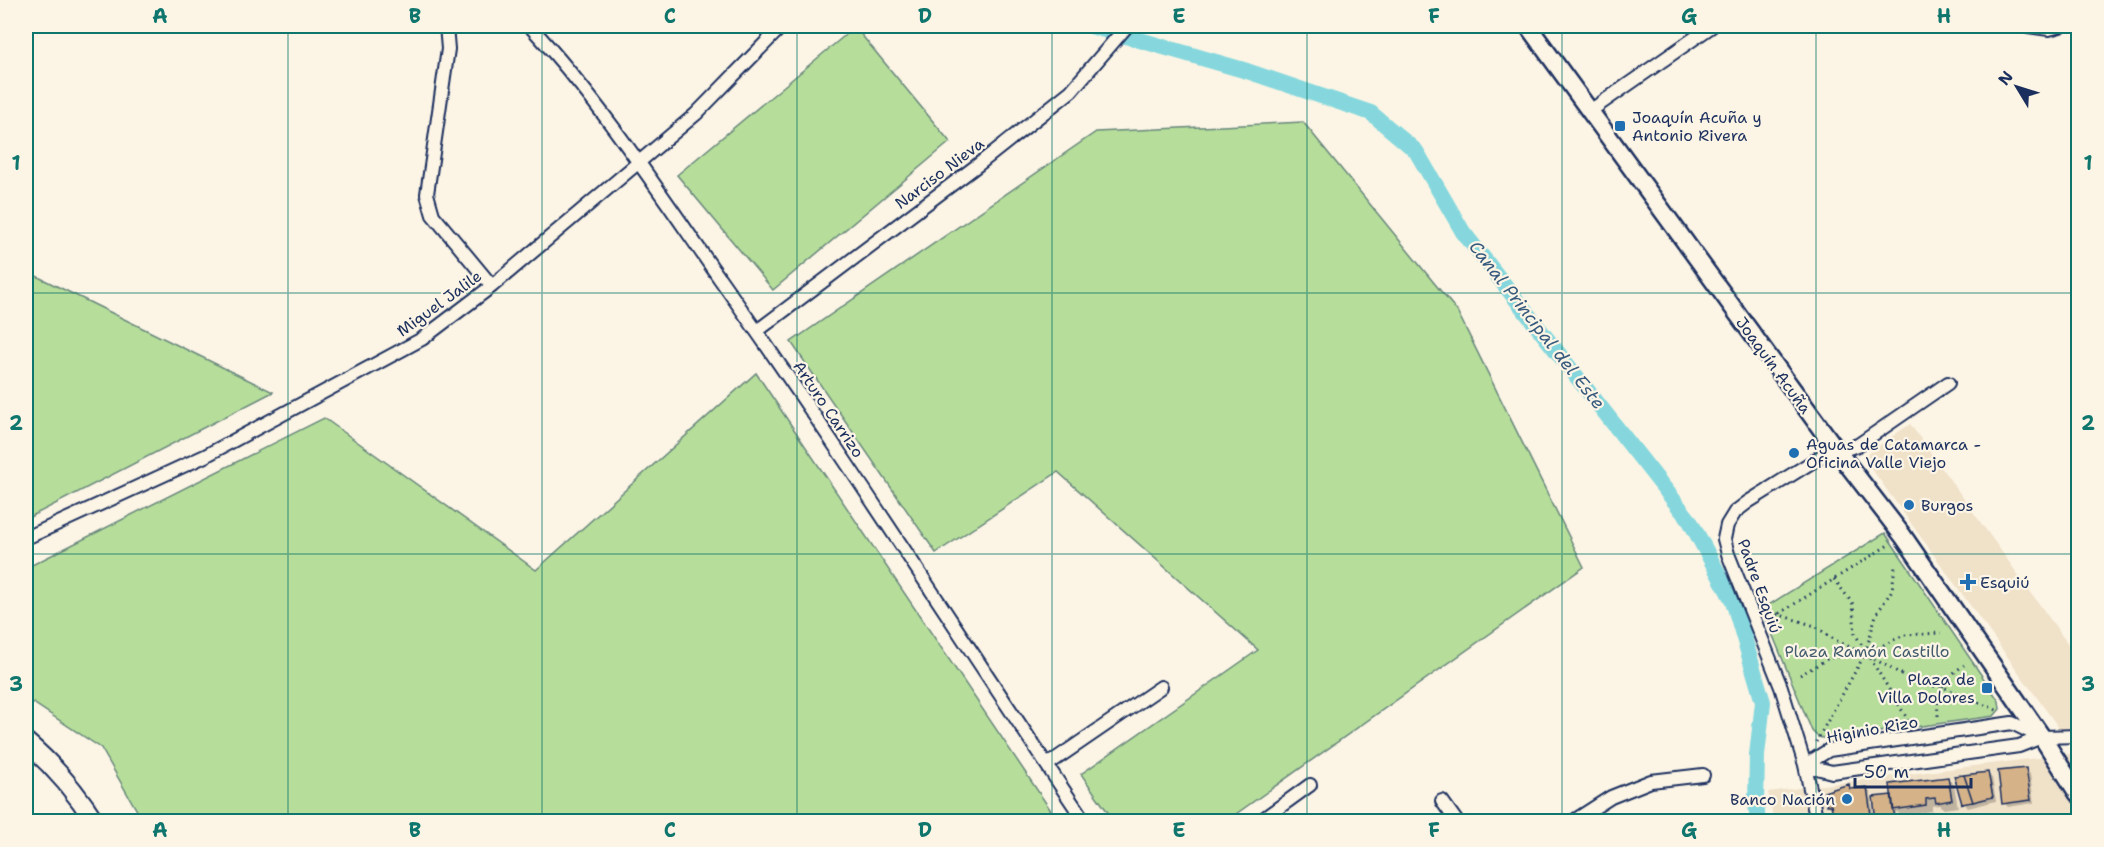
<svg xmlns="http://www.w3.org/2000/svg" width="2104" height="847" font-family="'Shantell Sans',sans-serif">
	<style>
		.built { fill: #f0e1c9 }
		.green { fill: #b6de9a; stroke: #68867c; stroke-width: 1.5 }
		.shadow { fill: #0003 }
		.lines { fill: none; stroke-linecap: round; stroke-linejoin: round }
		.canal { stroke: #86d7dd; stroke-width: 16 }
		.building { fill: #d5b288; stroke: #1b2f5e; stroke-width: 1.5 }
		.minor-casing { stroke: #1b2f5e; stroke-width: 16 }
		.tertiary-casing { stroke: #1b2f5e; stroke-width: 21 }
		.secondary-casing { stroke: #1b2f5e; stroke-width: 22 }
		.path { stroke: #1b2f5e; stroke-width: 3; stroke-dasharray: 1.5 4.5; stroke-linecap: butt }
		.minor { stroke: #fcf5e5; stroke-width: 12 }
		.tertiary { stroke: #fcf5e5; stroke-width: 16 }
		.secondary { stroke: #fcf5e5; stroke-width: 18 }
		.grid { fill: none; stroke: #0f766e; stroke-width: 1.5; stroke-opacity: 0.55 }
		.poi-dot { fill: #1f6fb2; stroke: #fcf5e5; stroke-width: 2 }
		.labels { text-anchor: middle; stroke-width: 4.5; stroke-linejoin: round; paint-order: stroke }
		.poi-label { font-size: 16px; fill: #1b2f5e; stroke: #fcf5e5; text-anchor: start }
		.street-label { font-size: 16px; fill: #1b2f5e; stroke: #fcf5e5 }
		.park-label { font-size: 16px; fill: #425b6d; stroke: #fcf5e5 }
		.water-label { font-size: 18px; font-style: italic; fill: #36597e; stroke: #fcf5e5 }
		.neatline { fill: none; stroke: #0f766e; stroke-width: 2 }
		.grid-label { font-size: 20px; text-anchor: middle; font-weight: bold; fill: #0f766e }
	</style>
	<rect width="100%" height="100%" fill="#fcf5e5"/>
	<filter id="ink" filterUnits="userSpaceOnUse"><feTurbulence type="fractalNoise" baseFrequency=".0167" numOctaves="2"/><feDisplacementMap in="SourceGraphic" scale="12" xChannelSelector="R" yChannelSelector="G"/><feConvolveMatrix kernelMatrix="1 2 1 2 8 2 1 2 1" color-interpolation-filters="sRGB"/></filter>
	<g filter="url(#ink)">
		<path class="built" d="M1910 424 2078 658V821H1774L1768 792 2077 753 1863 457Z"/>
		<path class="green" d="M855 27 950 142 773 290 677 175Z
			M1303 122 1457 311 1584 567 1226 821H1114L1081 774 1258 650 1058 472 936 553 791 342 1096 132Z
			M26 271 273 392 26 519Z
			M756 373 1058 821H143L101 748 26 698V568L324 418 536 570Z
			M1885 533 1999 701 2000 709 1994 716 1828 739 1818 737 1812 731 1762 609Z"/>
		<path class="shadow" d="M2026 770 2030 774 2034 803 2008 807 2004 803Z
			M1988 774 1992 778 1996 801 1968 808 1964 803Z
			M1948 779 1954 785 1958 807 1944 809 1939 805 1932 806V811L1901 816 1896 811 1897 822H1878L1891 796Z
			M1849 786 1853 790 1866 788 1870 792 1875 822H1836L1833 809 1828 805Z"/>
		<g class="lines">
			<path class="canal" d="M1091 26 1247 71 1371 113 1416 151 1463 232 1690 521 1733 601 1763 702 1757 755 1756 804 1758 822"/>
		</g>
		<path class="building" d="M2026 768 2031 800 2002 804 1998 771Z
			M1988 772 1993 797 1973 802 1964 775Z
			M1964 775 1973 802 1962 804 1954 776Z
			M1948 777 1952 800 1936 803 1935 798 1926 799V805L1893 810 1890 784Z
			M1849 784 1850 789 1867 787 1872 822H1835L1831 805H1827L1824 792Z
			M1892 795 1895 822H1876L1873 797Z
			M1974 814 1975 822H1936Z"/>
		<g class="lines">
			<g class="minor-casing">
				<path id="minor" d="M446 26 448 49 427 194 433 215 492 286
					M530 26C601 103 660 193 720 279 846 457 963 641 1085 822
					M2028 26 2049 29 2060 26
					M1590 111 1712 26
					M757 331 979 164 1071 91 1127 26
					M26 538 205 456 422 339 492 286 696 114 782 26
					M1047 765 1161 687
					M1805 765 1832 772 2019 746 2042 737 2078 736
					M1805 765 1829 750 2012 723 2041 737
					M1442 801 1457 822
					M1259 822 1310 785
					M1572 822 1611 797 1651 781 1703 775
					M1817 822 1805 765 1781 687 1728 554 1724 539 1727 525 1735 512 1748 502 1820 457 1858 445 1948 383"/>
			</g>
			<g class="tertiary-casing">
				<path id="tertiary" d="M1528 26 1838 452 1903 536 2042 737 2078 794"/>
			</g>
			<g class="secondary-casing">
				<path id="secondary" d="M26 742C52 764 76 792 95 822"/>
			</g>
			<path class="path" d="M1834 579 1853 604 1855 634 1908 720
				M1777 614 1815 626 1835 640 1865 654 1921 685 1943 687 1999 711
				M1769 620 1890 544
				M1800 675 1829 658 1865 654 1904 635 1941 633
				M1938 716C1936 691 1944 679 1964 665
				M1816 742 1865 654 1876 615 1892 590 1895 567"/>
			<use href="#minor" class="minor"/>
			<use href="#tertiary" class="tertiary"/>
			<use href="#secondary" class="secondary"/>
		</g>
	</g>
	<path class="grid" d="M288 26V822M542 26V822M797 26V822M1052 26V822M1307 26V822M1562 26V822M1816 26V822M26 293H2078M26 554H2078"/>
	<g class="poi-dot">
		<rect x="1614" y="120" width="12" height="12" rx="3"/>
		<circle cx="1794" cy="453" r="6"/>
		<circle cx="1909" cy="505" r="6"/>
		<path d="M1965 573h6v6h6v6h-6v6h-6v-6h-6v-6h6z"/>
		<rect x="1981" y="682" width="12" height="12" rx="3"/>
		<circle cx="1847" cy="799" r="6"/>
	</g>
	<g class="labels">
		<g class="poi-label">
			<text x="1632" y="123">Joaquín Acuña y<tspan x="1632" dy="18">Antonio Rivera</tspan></text>
			<text x="1806" y="450">Aguas de Catamarca -<tspan x="1806" dy="18">Oficina Valle Viejo</tspan></text>
			<text x="1921" y="511">Burgos</text>
			<text x="1980" y="588">Esquiú</text>
			<text x="1975" y="685" text-anchor="end">Plaza de<tspan x="1975" dy="18">Villa Dolores</tspan></text>
			<text x="1835" y="805" text-anchor="end">Banco Nación</text>
		</g>
		<g class="street-label">
			<text transform="translate(939 173) rotate(-37)" y="6">Narciso Nieva</text>
			<text transform="translate(439 303) rotate(-36)" y="6">Miguel Jalile</text>
			<text transform="translate(1774 365) rotate(54)" y="6">Joaquín Acuña</text>
			<text transform="translate(829 409) rotate(56)" y="6">Arturo Carrizo</text>
			<text transform="translate(1760 586) rotate(70)" y="6">Padre Esquiú</text>
			<text transform="translate(1872 729) rotate(-10)" y="6">Higinio Rizo</text>
		</g>
		<g class="park-label">
			<text x="1867" y="657">Plaza Ramón Castillo</text>
		</g>
		<g class="water-label">
			<text transform="translate(1537 325) rotate(52)" y="6">Canal Principal del Este</text>
		</g>
	</g>
	<rect width="2104" height="847" fill="none" stroke="#fcf5e5" stroke-width="66"/>
	<g transform="translate(2017 87) rotate(308)" stroke="#fcf5e5" stroke-width="4.5" paint-order="stroke">
	<path d="M0-4.5L10 22L0 15L-10 22Z" fill="#1b2f5e"/>
	<text y="-9" font-size="16" font-weight="bold" text-anchor="middle" fill="#1b2f5e">N</text>
	</g>
	<path d="M1855 778v9h116v-9" fill="none" stroke="#1b2f5e" stroke-width="3"/>
	<text x="1864" y="778" font-size="18" fill="#1b2f5e" stroke="#fcf5e5" stroke-width="4.5" paint-order="stroke">50 m</text>
	<rect x="33" y="33" width="2038" height="781" class="neatline"/>
	<g class="grid-label">
		<text x="160" y="23">A</text>
		<text x="415" y="23">B</text>
		<text x="670" y="23">C</text>
		<text x="925" y="23">D</text>
		<text x="1179" y="23">E</text>
		<text x="1434" y="23">F</text>
		<text x="1689" y="23">G</text>
		<text x="1944" y="23">H</text>
		<text x="16" y="170">1</text>
		<text x="2088" y="170">1</text>
		<text x="16" y="430">2</text>
		<text x="2088" y="430">2</text>
		<text x="16" y="691">3</text>
		<text x="2088" y="691">3</text>
		<text x="160" y="837">A</text>
		<text x="415" y="837">B</text>
		<text x="670" y="837">C</text>
		<text x="925" y="837">D</text>
		<text x="1179" y="837">E</text>
		<text x="1434" y="837">F</text>
		<text x="1689" y="837">G</text>
		<text x="1944" y="837">H</text>
	</g>
</svg>
